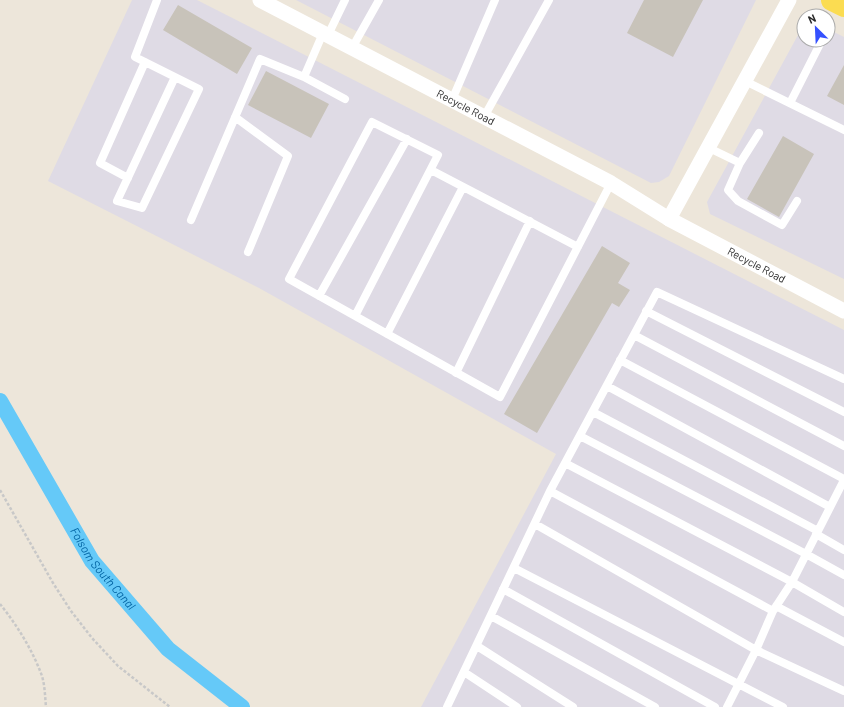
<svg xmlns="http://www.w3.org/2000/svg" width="844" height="707" font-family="Barlow,sans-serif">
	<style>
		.industrial { fill: #dfdbe5 }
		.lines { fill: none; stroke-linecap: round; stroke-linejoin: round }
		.canal { stroke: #65c9f8; stroke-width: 16 }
		.building { fill: #c8c3ba }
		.path { stroke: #c8c8c8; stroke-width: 2.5; stroke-dasharray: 3 2; stroke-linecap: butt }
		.lane { stroke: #fff; stroke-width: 8 }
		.street { stroke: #fff; stroke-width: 15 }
		.primary { stroke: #fbdc51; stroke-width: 22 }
		.labels { text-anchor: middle; stroke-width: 3; stroke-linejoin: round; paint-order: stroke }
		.street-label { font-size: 11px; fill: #2a2a2a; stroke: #fff }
		.water-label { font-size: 12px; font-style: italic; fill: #0365a4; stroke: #fff }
	</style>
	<rect width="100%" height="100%" fill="#ede6da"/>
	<path class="industrial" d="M132 0H197L844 330V707H421L556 454 259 288 48 181Z
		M296 0H756L669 176 659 182 651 183Z
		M804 24V40H828V29L844 37V279L710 214 707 202Z"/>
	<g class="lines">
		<path class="canal" id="s1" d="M0 401 92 561 168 649 242 707"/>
	</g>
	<path class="building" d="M644 0H703L673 57 627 33Z
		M178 5 252 48 237 74 163 30Z
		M844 65V105L827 96Z
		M266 71 329 104 311 138 248 105Z
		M783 136 814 154 779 217 747 199Z
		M602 246 630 263 618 283 630 290 619 307 612 303 537 433 504 414Z"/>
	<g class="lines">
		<path class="path" d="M0 490 53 583 71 611 92 638 118 666 170 707
			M0 604C17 625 33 651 42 676 45 686 45 697 46 707"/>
		<path class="lane" d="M157 0 135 57 199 89 142 208 117 201 175 77
			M328 35 345 0
			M352 48 379 0
			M304 77 345 99
			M745 81 844 130
			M452 100 495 0
			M790 103 822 40
			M235 117 288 156 248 252
			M484 117 549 0
			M709 148 740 163 728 190 738 201 782 225 797 201
			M740 163 759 133
			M431 170 578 247
			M128 178 100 163 145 62
			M191 220 260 59 304 77 323 33
			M319 296 407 139
			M646 311 844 412
			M355 316 438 155 372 122 289 279 500 397 611 183
			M387 334 463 187
			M634 335 844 446
			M620 360 844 479
			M456 373 530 221
			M607 386 830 507
			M593 412 818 531
			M580 436 806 554 844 575
			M565 463 792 582 844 612
			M535 524 756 650 844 691
			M816 534 844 550
			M514 568 783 707
			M503 589 715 707
			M776 606 844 642
			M773 611 550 491 657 292 844 379
			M491 616 655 707
			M477 646 573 707
			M464 672 517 707
			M447 707 550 491
			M727 707 756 650 773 611 792 582 844 480"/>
		<g class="street">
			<path id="s2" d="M260 0 611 183 669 219 844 311"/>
			<path d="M669 219 789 0"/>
		</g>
		<path class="primary" d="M832 0 844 6"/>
	</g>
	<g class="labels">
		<g class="street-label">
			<text dy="4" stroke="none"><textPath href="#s2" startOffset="232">Recycle Road</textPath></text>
			<text dy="4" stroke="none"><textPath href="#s2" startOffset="563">Recycle Road</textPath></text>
		</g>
		<g class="water-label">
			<text dy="4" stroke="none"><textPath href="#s1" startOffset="197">Folsom South Canal</textPath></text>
		</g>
	</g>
	<g transform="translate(816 28) rotate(336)"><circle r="19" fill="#ffffff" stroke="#aaaaaa"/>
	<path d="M0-3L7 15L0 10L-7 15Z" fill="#3551ff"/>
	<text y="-6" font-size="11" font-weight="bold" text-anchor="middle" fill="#2a2a2a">N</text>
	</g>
</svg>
